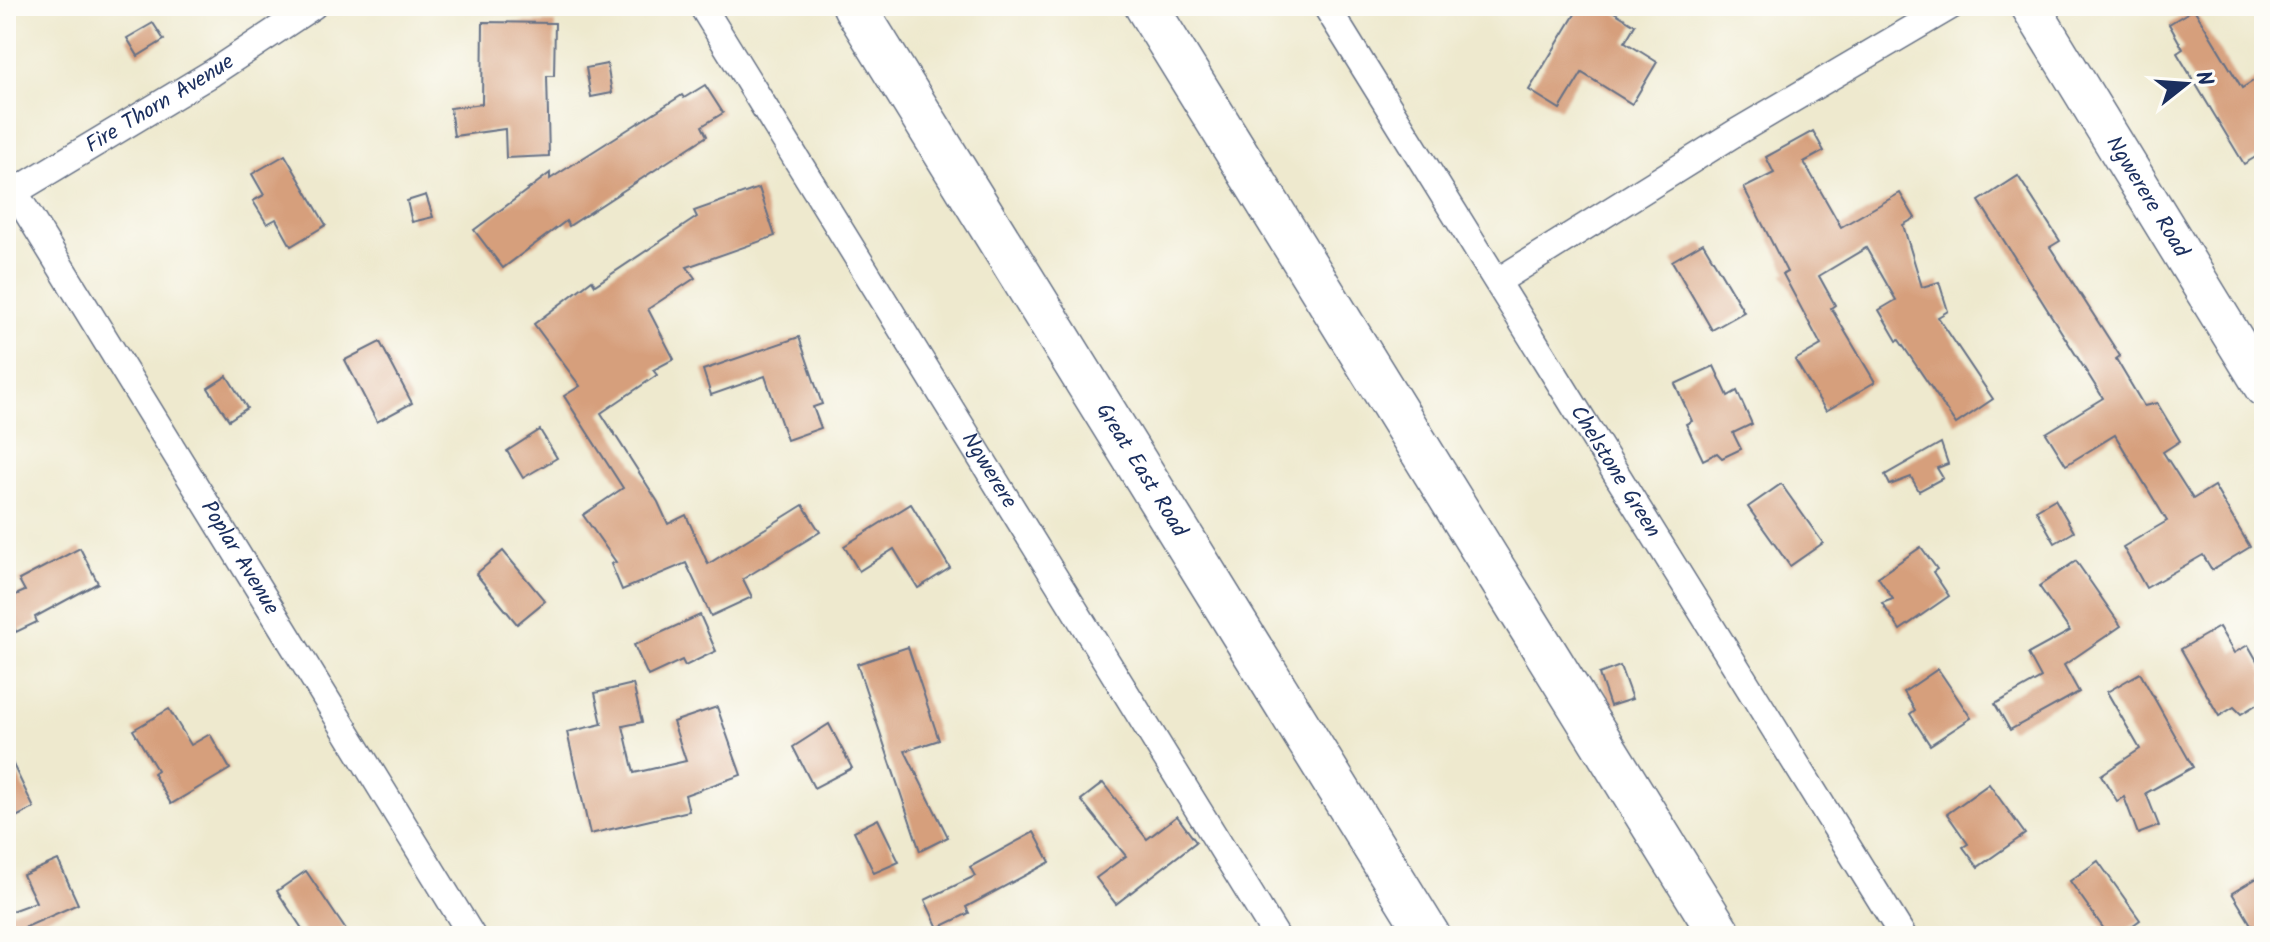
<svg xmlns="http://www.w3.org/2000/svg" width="2270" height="942" viewBox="0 0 2270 942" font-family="Kalam,sans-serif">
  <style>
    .building { fill: #d69f7b }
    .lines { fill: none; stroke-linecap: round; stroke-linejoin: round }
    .street-casing { stroke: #657085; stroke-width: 29 }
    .secondary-casing { stroke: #657085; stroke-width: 41 }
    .primary-casing { stroke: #657085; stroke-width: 45 }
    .street { stroke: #fff; stroke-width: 26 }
    .secondary { stroke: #fff; stroke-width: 38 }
    .primary { stroke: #fff; stroke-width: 42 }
    .labels { text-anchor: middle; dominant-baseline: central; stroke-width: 6; stroke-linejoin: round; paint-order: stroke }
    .street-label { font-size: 22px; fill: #1b2f5e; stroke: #fdfcf7 }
  </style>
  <rect width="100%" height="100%" fill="#fdfcf7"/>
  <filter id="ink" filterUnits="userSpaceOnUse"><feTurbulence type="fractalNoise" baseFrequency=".0125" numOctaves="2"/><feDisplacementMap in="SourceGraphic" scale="16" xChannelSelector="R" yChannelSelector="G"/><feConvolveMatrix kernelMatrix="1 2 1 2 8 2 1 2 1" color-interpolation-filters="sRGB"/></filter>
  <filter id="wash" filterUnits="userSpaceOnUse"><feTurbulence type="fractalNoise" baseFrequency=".006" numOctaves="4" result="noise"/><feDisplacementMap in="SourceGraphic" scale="32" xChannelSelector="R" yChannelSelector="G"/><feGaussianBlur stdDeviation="1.8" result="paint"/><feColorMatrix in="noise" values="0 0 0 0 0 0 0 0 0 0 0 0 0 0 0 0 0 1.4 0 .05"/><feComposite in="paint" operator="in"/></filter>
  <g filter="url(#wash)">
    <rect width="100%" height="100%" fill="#eee9ce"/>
    <g id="blocks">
      <!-- building -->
      <g class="building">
        <polygon points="1580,6 1604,6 1635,25 1625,42 1657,62 1632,104 1582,73 1560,109 1529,90"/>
        <polygon points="2194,9 2242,88 2264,74 2264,152 2244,164 2177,53 2183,49 2169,24"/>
        <polygon points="483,22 555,23 554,76 547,76 549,156 506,158 505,129 454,136 450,108 482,104"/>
        <polygon points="153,23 164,40 138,56 127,38"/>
        <polygon points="607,64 612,93 591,97 586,68"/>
        <polygon points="705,85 723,113 702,126 707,136 569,226 566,221 503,268 474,230 550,173 550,179 682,95 684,98"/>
        <polygon points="1813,131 1824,151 1804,162 1841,227 1900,193 1915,218 1903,225 1922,287 1939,282 1948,311 1938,317 1993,399 1956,424 1899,340 1897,341 1879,310 1896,300 1866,248 1819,276 1835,305 1831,308 1875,382 1826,411 1795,360 1821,345 1783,274 1787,272 1744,188 1774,173 1766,157"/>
        <polygon points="285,155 326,225 291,246 276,219 267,224 253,201 264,195 252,174"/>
        <polygon points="2018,176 2060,241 2050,247 2120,356 2116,359 2144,406 2157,403 2180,441 2163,452 2193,499 2214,486 2250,547 2212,570 2203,555 2146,588 2123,547 2167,521 2115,435 2066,465 2046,433 2103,398 1979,201"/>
        <polygon points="759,188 775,236 687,267 695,278 648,309 674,359 653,370 657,375 601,413 658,502 668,524 686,515 708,564 803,505 820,532 743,579 752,597 711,616 686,563 622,590 611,564 616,562 583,515 623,488 564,396 580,386 534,324 592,280 595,285 697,217 694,211"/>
        <polygon points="426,195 433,217 412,222 407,201"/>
        <polygon points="1703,243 1744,312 1712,330 1672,261"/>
        <polygon points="799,337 822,404 813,407 821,428 787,440 765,376 711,395 703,370"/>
        <polygon points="380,342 412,403 377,422 345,360"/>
        <polygon points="1714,366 1728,396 1737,391 1752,424 1733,433 1741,449 1722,458 1717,453 1703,460 1686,424 1692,421 1675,384"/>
        <polygon points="227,376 247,408 229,420 208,388"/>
        <polygon points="540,430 557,458 523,478 507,451"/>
        <polygon points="1941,443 1948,464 1937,468 1943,478 1919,491 1911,477 1890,485 1885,475"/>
        <polygon points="1781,484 1823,543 1790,566 1748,507"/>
        <polygon points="2055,499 2074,532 2055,543 2036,510"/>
        <polygon points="911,504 950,568 918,588 894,549 859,571 844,546"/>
        <polygon points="1921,547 1937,569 1933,572 1949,596 1900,630 1882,603 1893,599 1878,577"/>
        <polygon points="80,548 98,583 35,617 37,622 16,632 6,611 6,599 25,591 19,580"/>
        <polygon points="503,551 545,601 517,624 476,574"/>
        <polygon points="2076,561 2121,626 2064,665 2079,692 2010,730 1995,704 2041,678 2028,654 2070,631 2039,586"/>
        <polygon points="700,615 716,651 685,666 682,660 648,676 634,645"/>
        <polygon points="2219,627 2234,653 2248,645 2264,673 2264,700 2241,714 2234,707 2219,716 2181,649"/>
        <polygon points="908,647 939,740 905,751 948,837 920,851 857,664"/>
        <polygon points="1620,666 1632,699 1610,706 1599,674"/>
        <polygon points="1938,669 1971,718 1930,745 1910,714 1915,710 1904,692"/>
        <polygon points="2140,673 2193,767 2146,793 2159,826 2138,834 2124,797 2117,801 2101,775 2140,749 2107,692"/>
        <polygon points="633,684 642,722 623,726 634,773 686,761 673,722 717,707 741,775 685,795 689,811 590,834 567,732 602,724 595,693"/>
        <polygon points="169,709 191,745 210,734 230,769 171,804 153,773 157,770 133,730"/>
        <polygon points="829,724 852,768 814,788 793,747"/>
        <polygon points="6,750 34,808 6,822"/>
        <polygon points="1103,783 1147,839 1177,816 1196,842 1116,904 1096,878 1126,856 1081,800"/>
        <polygon points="1989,784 2025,834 1978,867 1963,847 1968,844 1947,814"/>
        <polygon points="878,819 899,862 874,873 854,831"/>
        <polygon points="1034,832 1050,862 966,907 969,913 938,928 925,900 975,876 970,867"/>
        <polygon points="58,860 78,904 6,936 6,913 36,902 23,875"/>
        <polygon points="2098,861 2140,920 2118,936 2109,936 2070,881"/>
        <polygon points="306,871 350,936 307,936 277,891"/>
        <polygon points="2264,874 2264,936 2258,936 2232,893"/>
      </g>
    </g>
  </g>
  <g filter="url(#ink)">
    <use href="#blocks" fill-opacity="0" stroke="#657085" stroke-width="2"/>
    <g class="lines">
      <!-- street casing -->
      <g class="street-casing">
        <g id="street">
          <path id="s1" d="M702,6L1276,936"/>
          <path id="s2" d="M1326,6L1903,936"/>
          <path id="s3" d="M6,178L472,936"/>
          <path id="s4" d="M6,197L212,73L313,6"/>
          <polyline points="1498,281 1735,133 1951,6"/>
        </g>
      </g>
      <!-- secondary casing -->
      <g class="secondary-casing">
        <g id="secondary">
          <path id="s5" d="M2030,6L2264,388"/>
        </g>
      </g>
      <!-- primary casing -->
      <g class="primary-casing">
        <g id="primary">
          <path id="s6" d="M854,6L1429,936"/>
          <polyline points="1146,6 1721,936"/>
        </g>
      </g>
      <!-- street -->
      <use href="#street" class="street"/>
      <!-- secondary -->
      <use href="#secondary" class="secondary"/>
      <!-- primary -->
      <use href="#primary" class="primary"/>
    </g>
  </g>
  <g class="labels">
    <!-- street labels -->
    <g class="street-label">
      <text stroke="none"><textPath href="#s4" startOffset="180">Fire Thorn Avenue</textPath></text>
      <text stroke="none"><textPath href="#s5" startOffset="224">Ngwerere Road</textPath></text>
      <text stroke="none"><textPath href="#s2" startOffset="548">Chelstone Green</textPath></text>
      <text stroke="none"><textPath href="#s1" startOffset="546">Ngwerere</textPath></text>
      <text stroke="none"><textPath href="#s6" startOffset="546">Great East Road</textPath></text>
      <text stroke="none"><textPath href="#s3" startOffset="446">Poplar Avenue</textPath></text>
    </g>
  </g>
  <!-- margin -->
  <rect width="2270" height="942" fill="none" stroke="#fdfcf7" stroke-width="32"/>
  <!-- north arrow -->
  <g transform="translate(2186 84) rotate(73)" stroke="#fdfcf7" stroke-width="6" paint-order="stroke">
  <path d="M0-6L14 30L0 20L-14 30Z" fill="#1b2f5e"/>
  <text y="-12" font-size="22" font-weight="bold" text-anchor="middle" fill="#1b2f5e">N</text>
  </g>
</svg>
